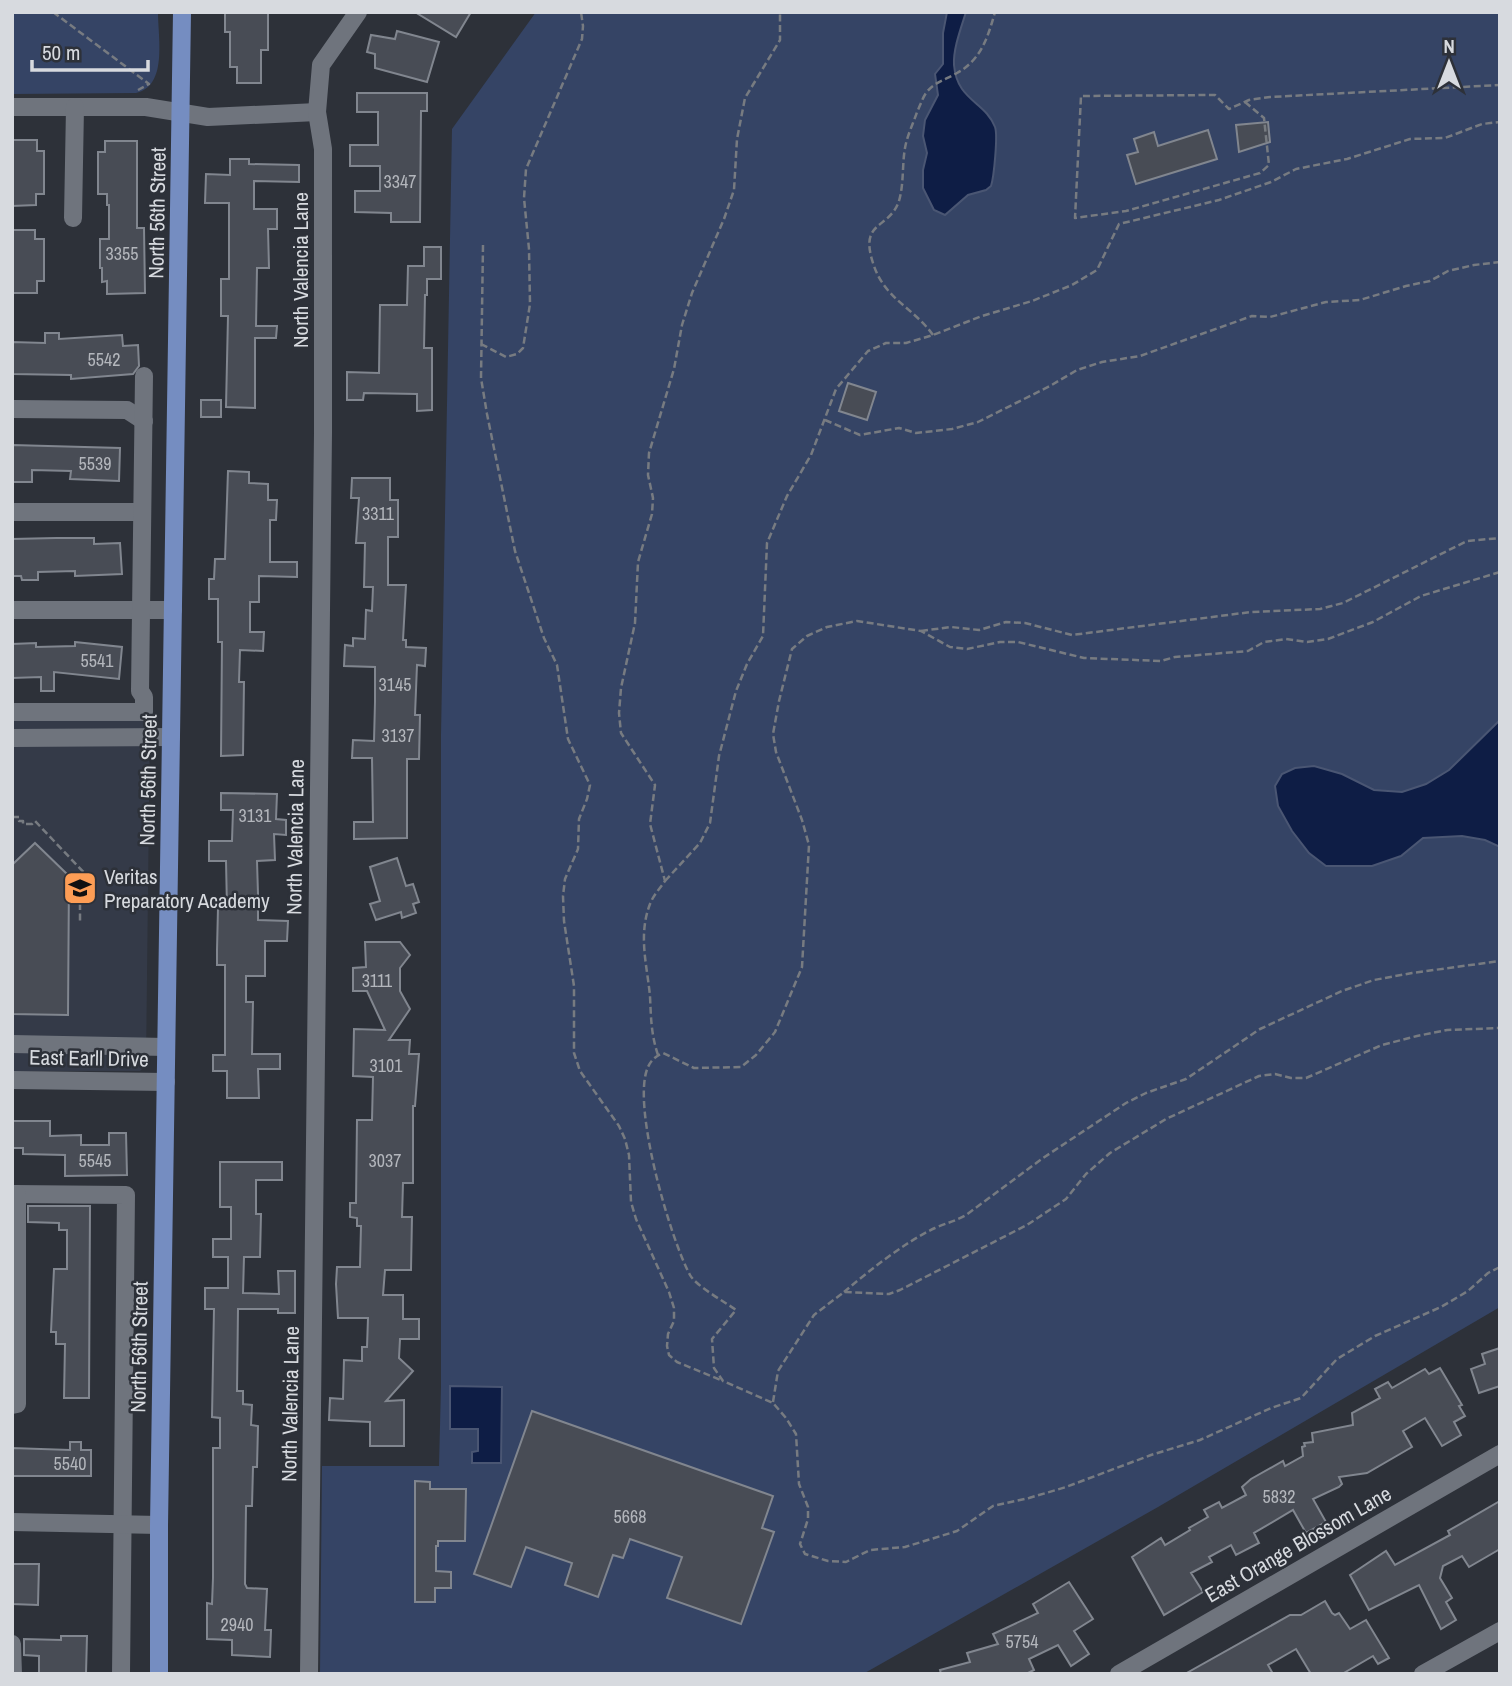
<svg xmlns="http://www.w3.org/2000/svg" width="1512" height="1686" viewBox="0 0 1512 1686" font-family="'Archivo Narrow',sans-serif">
  <style>
    .built { fill: #343a48 }
    .green { fill: #354465 }
    .water { fill: #0e1d45; stroke: #4a5673; stroke-width: 2 }
    .building { fill: #484c55; stroke: #81868f; stroke-width: 2 }
    .lines { fill: none; stroke-linecap: round; stroke-linejoin: round }
    .path { stroke: #777b81; stroke-width: 2.5; stroke-dasharray: 7 3.5; stroke-linecap: butt }
    .minor { stroke: #6f747d; stroke-width: 18 }
    .major { stroke: #758dc1; stroke-width: 18 }
    .labels { text-anchor: middle; dominant-baseline: central; stroke-width: 5; stroke-linejoin: round; paint-order: stroke }
    .number-label { font-size: 18px; fill: #b3b6bc }
    .street-label { font-size: 21px; fill: #d7dadf; stroke: #2d3139 }
    .poi-label { font-size: 21px; fill: #d7dadf; stroke: #2d3139; text-anchor: start }
  </style>
  <rect width="100%" height="100%" fill="#2d3139"/>
  <!-- built -->
  <polygon class="built" points="150,719 146,1065 140,1071 12,1071 12,720"/>
  <!-- green -->
  <g class="green">
    <path d="M12,12H158C158,38 168,86 136,93L12,94Z"/>
    <polygon points="536,12 1500,12 1500,1307 1158,1507 863,1674 320,1674 322,1466 439,1466 441,1386 441,735 452,129"/>
  </g>
  <!-- water -->
  <g class="water">
    <path d="M947,12H966C961,28 953,49 954,65C957,101 985,101 995,127C998,135 994,177 991,186L986,190L968,195L945,215L934,210L923,188V170L927,153L923,136L925,120L938,95L935,74L943,64V33Z"/>
    <polygon points="1500,720 1500,847 1485,840 1462,836 1423,838 1401,856 1372,866 1326,866 1309,853 1292,831 1278,806 1275,786 1282,774 1295,768 1314,766 1342,774 1374,790 1402,792 1426,784 1449,770"/>
    <polygon points="450,1386 502,1387 501,1463 472,1463 472,1452 478,1451 478,1429 450,1429"/>
  </g>
  <!-- building -->
  <g class="building">
    <polygon points="225,12 268,12 268,50 261,50 261,83 237,83 237,67 230,67 230,32 225,32"/>
    <polygon points="415,12 471,12 456,37"/>
    <polygon points="397,31 439,42 427,82 375,68 375,54 367,52 371,35 395,39"/>
    <polygon points="357,93 427,93 427,111 421,111 420,222 391,222 391,213 355,212 355,191 380,191 380,166 350,166 350,145 378,145 378,112 357,112"/>
    <polygon points="1268,122 1270,142 1239,152 1236,125"/>
    <polygon points="1208,130 1217,159 1136,184 1127,155 1138,152 1134,139 1154,132 1158,146"/>
    <polygon points="12,140 37,140 37,151 44,151 44,194 36,194 36,205 12,206"/>
    <polygon points="105,141 137,141 137,228 144,228 145,293 107,294 107,281 102,282 102,268 100,268 100,239 109,239 109,205 107,205 107,194 98,194 98,152 105,152"/>
    <polygon points="230,159 249,159 249,164 299,165 299,182 254,181 254,209 277,209 277,229 268,229 269,268 257,268 256,326 277,326 276,338 255,338 255,408 226,407 228,316 221,316 221,279 229,279 229,203 205,203 206,174 230,175"/>
    <polygon points="12,230 35,230 35,239 44,239 44,281 37,281 37,293 12,293"/>
    <polygon points="424,247 441,247 441,279 427,279 427,295 425,295 424,348 432,348 432,410 417,411 417,394 364,393 363,400 347,400 347,372 379,373 380,305 407,305 408,266 424,266"/>
    <polygon points="45,333 59,333 59,339 122,335 123,346 138,345 139,366 133,374 71,379 71,375 13,374 12,342 45,343"/>
    <polygon points="848,383 876,392 867,420 839,411"/>
    <rect x="201" y="400" width="20" height="17"/>
    <polygon points="12,445 120,448 119,481 70,479 71,471 32,470 32,482 12,482"/>
    <polygon points="228,471 249,472 249,483 268,484 268,500 277,500 276,520 270,520 270,562 297,562 297,577 259,576 259,602 250,602 250,632 264,632 263,651 240,650 239,682 244,682 243,755 221,756 222,642 218,642 218,599 209,599 209,579 214,579 215,559 225,559"/>
    <polygon points="352,478 390,478 390,500 398,500 398,537 388,537 388,585 406,585 403,640 406,640 406,647 426,648 425,666 417,665 415,715 420,715 419,759 407,759 407,838 354,839 354,822 373,822 372,758 352,758 353,740 374,741 375,702 375,667 344,666 345,645 353,646 353,638 365,639 366,610 372,611 373,587 364,587 365,543 356,543 359,498 351,498"/>
    <polygon points="56,538 94,538 94,544 120,543 122,574 75,576 75,571 38,572 38,580 22,580 21,576 12,576 12,539"/>
    <polygon points="75,642 122,647 119,679 54,672 54,691 41,691 41,677 12,678 12,644 36,643 36,647 75,646"/>
    <polygon points="221,793 277,794 276,819 286,820 286,835 274,834 275,860 257,861 258,894 258,920 288,921 287,941 265,941 265,976 246,976 246,1002 253,1002 252,1054 280,1054 280,1069 258,1069 259,1098 227,1098 227,1071 213,1071 213,1055 225,1055 225,965 217,965 217,950 218,908 227,908 226,861 209,861 209,841 232,841 233,810 221,810"/>
    <polygon points="35,843 69,876 68,1015 12,1014 13,864"/>
    <polygon points="397,858 406,886 413,884 419,902 413,904 416,913 402,918 401,912 376,920 370,904 380,901 370,867"/>
    <polygon points="365,942 400,942 410,955 400,968 400,991 410,1009 389,1040 410,1040 409,1054 419,1054 415,1106 413,1106 413,1183 403,1183 402,1217 412,1217 411,1270 385,1270 383,1295 403,1295 403,1319 419,1319 419,1339 400,1339 399,1358 413,1371 386,1401 404,1400 404,1446 370,1446 370,1422 329,1420 330,1398 343,1399 344,1360 362,1361 362,1347 367,1347 368,1318 338,1318 336,1284 337,1267 360,1267 361,1226 357,1226 357,1218 350,1217 350,1203 356,1203 357,1120 372,1120 373,1077 353,1076 354,1029 385,1030 367,991 353,991 353,968 366,967"/>
    <polygon points="12,1121 50,1121 50,1136 81,1135 81,1145 109,1145 109,1133 126,1133 127,1175 65,1176 65,1155 23,1154 23,1148 12,1148"/>
    <polygon points="220,1162 282,1162 282,1180 256,1180 256,1214 261,1214 260,1257 244,1257 243,1293 279,1294 278,1271 295,1271 295,1313 278,1313 278,1309 238,1309 237,1391 243,1391 243,1404 252,1405 251,1425 258,1426 257,1467 253,1467 252,1506 246,1506 245,1584 247,1588 267,1589 265,1630 271,1630 270,1657 232,1655 232,1640 207,1639 207,1603 212,1604 213,1578 213,1448 220,1448 220,1418 212,1417 214,1309 205,1309 205,1288 228,1288 228,1257 213,1257 213,1239 231,1239 231,1207 220,1207"/>
    <polygon points="28,1206 90,1206 89,1398 64,1398 65,1344 56,1344 56,1332 51,1332 54,1269 67,1269 67,1230 59,1230 59,1223 28,1222"/>
    <polygon points="1500,1348 1500,1386 1479,1393 1471,1369 1485,1364 1482,1354"/>
    <polygon points="1440,1368 1462,1405 1459,1406 1465,1416 1454,1422 1461,1435 1442,1446 1425,1418 1403,1431 1412,1447 1367,1473 1339,1477 1342,1484 1339,1487 1313,1499 1326,1522 1306,1533 1293,1510 1254,1533 1259,1543 1236,1555 1231,1545 1209,1557 1212,1562 1191,1573 1203,1592 1164,1615 1132,1557 1161,1538 1165,1545 1190,1530 1189,1528 1208,1517 1204,1510 1219,1502 1222,1508 1246,1495 1242,1487 1251,1479 1283,1461 1285,1466 1303,1456 1302,1447 1305,1446 1304,1443 1313,1442 1312,1433 1353,1425 1352,1413 1380,1398 1375,1389 1388,1382 1392,1388 1425,1369 1429,1374"/>
    <polygon points="532,1411 773,1496 762,1528 774,1532 741,1624 667,1598 682,1557 630,1539 623,1558 613,1555 598,1597 565,1585 572,1563 526,1547 511,1587 474,1574"/>
    <polygon points="70,1442 81,1442 81,1450 91,1450 91,1476 12,1476 12,1448 70,1450"/>
    <polygon points="415,1481 430,1482 430,1489 466,1489 465,1541 438,1541 438,1546 436,1546 436,1571 451,1572 451,1588 435,1588 435,1602 415,1602"/>
    <polygon points="1500,1501 1500,1549 1469,1567 1462,1556 1443,1566 1440,1578 1452,1598 1446,1602 1456,1620 1441,1629 1419,1585 1369,1610 1350,1575 1386,1551 1395,1565 1450,1535 1448,1531"/>
    <polygon points="12,1564 39,1564 38,1605 12,1604"/>
    <polygon points="1069,1582 1093,1619 1074,1631 1089,1654 1071,1666 1058,1645 1029,1659 1034,1670 1026,1674 941,1674 940,1670 970,1662 967,1653 998,1644 993,1634 1038,1613 1033,1604"/>
    <polygon points="1325,1601 1332,1613 1335,1615 1339,1613 1350,1629 1366,1620 1389,1658 1378,1664 1373,1656 1342,1674 1311,1674 1296,1649 1268,1665 1273,1674 1185,1674 1290,1615 1301,1615"/>
    <polygon points="61,1636 87,1636 86,1674 39,1674 39,1656 24,1655 24,1639 61,1640"/>
  </g>
  <g class="lines">
    <!-- path -->
    <g class="path">
      <polyline points="53,12 149,84 138,90"/>
      <polyline points="1245,102 1264,118 1269,165 1260,173 1126,211 1075,218 1081,96 1215,95 1229,109 1249,100 1270,97 1500,85"/>
      <polyline points="483,245 481,378 487,414 515,551 544,638 557,665 568,739 590,785 587,799 579,819 578,849 565,879 563,896 564,921 574,986 574,1053 580,1071 619,1126 625,1139 629,1155 631,1202 636,1219 669,1292 674,1308 674,1321 668,1334 667,1346 669,1355 677,1362 723,1381"/>
      <path d="M933,335C913,307 884,299 873,263C859,220 889,230 899,201C904,184 902,165 905,148C907,136 913,124 917,112C920,106 922,99 926,93C934,82 945,80 957,73C981,60 988,37 995,12"/>
      <polyline points="481,344 506,357 517,354 523,348 530,304 529,249 524,198 526,169 582,39 583,26 581,12"/>
      <polyline points="825,420 860,435 899,428 916,433 952,429 978,422 1050,386 1077,370 1102,362 1140,356 1252,316 1270,317 1326,302 1360,300 1406,286 1430,281 1448,271 1474,265 1500,262"/>
      <path d="M1500,572L1421,596L1373,622L1328,639L1307,642L1286,639L1264,642L1248,651L1175,657L1161,661L1084,658L1018,642H1000L967,649L950,647L921,631L857,621L827,627L807,636L792,649L779,701L773,734L776,752L802,820L809,845L802,967L775,1032L756,1055L741,1067L694,1068L663,1053C656,1056 651,1060 648,1067C631,1104 670,1238 690,1275C696,1286 725,1302 736,1310L712,1339L714,1368L723,1381L773,1403L786,1418L796,1434L799,1484L808,1507V1519L800,1544L805,1554L828,1561L846,1562L870,1550L905,1547L957,1531L993,1506L1029,1498L1066,1487L1151,1455L1200,1440L1271,1408L1301,1398L1337,1359L1375,1336L1441,1307L1468,1291L1488,1273L1500,1267"/>
      <polyline points="921,631 951,627 979,630 1006,622 1025,623 1072,635 1251,612 1320,609 1343,603 1467,541 1500,538"/>
      <polyline points="12,817 19,817 19,821 23,821 23,824 32,824 35,821 91,880 93,887 92,891 80,892 80,922"/>
      <polyline points="665,881 700,843 710,823 719,756 736,691 747,664 763,636 767,543 787,496 811,455 836,389 868,351 886,343 906,343 933,335 982,316 1032,301 1072,285 1097,270 1119,224 1219,200 1271,182 1296,169 1347,159 1410,139 1445,138 1482,124 1500,122"/>
      <path d="M658,1055C651,1034 651,1018 650,996C647,965 638,935 650,904C653,896 660,888 665,881L650,824L655,785L621,733L619,713L621,688L635,623L638,562L652,514L653,498L648,475L649,453L674,369L682,325L692,293L724,219L734,190L737,139L745,98L780,40V12"/>
      <path d="M844,1292C870,1270 905,1242 935,1228C946,1223 956,1221 966,1215L1043,1158L1126,1103L1146,1093L1186,1079L1260,1029L1342,991L1374,980L1412,973L1500,961"/>
      <polyline points="773,1402 778,1371 814,1315 844,1292 889,1294 900,1290 1027,1225 1066,1199 1086,1174 1110,1153 1166,1119 1259,1076 1275,1074 1291,1078 1306,1078 1382,1045 1417,1036 1447,1030 1500,1028"/>
    </g>
    <!-- minor -->
    <g class="minor">
      <polyline points="12,107 146,107 208,117 317,112"/>
      <polyline points="73,218 75,107"/>
      <polyline points="12,409 127,410 144,421"/>
      <polyline points="12,512 142,512"/>
      <polyline points="12,610 173,610"/>
      <polyline points="12,712 144,712 144,697 140,691 144,376"/>
      <polyline points="12,738 171,737"/>
      <polyline points="12,1044 166,1047"/>
      <polyline points="12,1080 166,1082"/>
      <polyline points="12,1194 126,1195 121,1674"/>
      <polyline points="12,1405 17,1404 17,1194"/>
      <polyline points="12,1522 159,1525"/>
      <polyline points="12,1644 13,1674"/>
      <polyline points="309,1674 323,433 323,149 317,112 321,65 358,12"/>
      <polyline points="1119,1674 1500,1454"/>
      <polyline points="1423,1674 1500,1631"/>
    </g>
    <!-- major -->
    <polyline class="major" points="159,1674 159,1525 182,12"/>
  </g>
  <!-- icons -->
  <defs>
    <g id="school-square" transform="scale(1.75)"><rect x="-9" y="-9" width="18" height="18" rx="4" fill="#fd9d55" stroke="#2d3139"/><path d="M0-5L7-2L0 1L-7-2ZM-4 1L0 2.5L4 1V4Q0 6-4 4Z" fill="#111"/></g>
  </defs>
  <g fill-rule="evenodd">
    <use href="#school-square" x="80" y="888"/>
  </g>
  <g class="labels">
    <!-- number labels -->
    <g class="number-label">
      <text x="400" y="181">3347</text>
      <text x="122" y="253">3355</text>
      <text x="104" y="359">5542</text>
      <text x="95" y="463">5539</text>
      <text x="378" y="513">3311</text>
      <text x="97" y="660">5541</text>
      <text x="395" y="684">3145</text>
      <text x="398" y="735">3137</text>
      <text x="255" y="815">3131</text>
      <text x="377" y="980">3111</text>
      <text x="386" y="1065">3101</text>
      <text x="95" y="1160">5545</text>
      <text x="385" y="1160">3037</text>
      <text x="70" y="1463">5540</text>
      <text x="1279" y="1496">5832</text>
      <text x="630" y="1516">5668</text>
      <text x="237" y="1624">2940</text>
      <text x="1022" y="1641">5754</text>
    </g>
    <!-- street labels -->
    <g class="street-label">
      <text transform="translate(157 213) rotate(-89)">North 56th Street</text>
      <text transform="translate(300 270) rotate(-90)">North Valencia Lane</text>
      <text transform="translate(148 780) rotate(-89)">North 56th Street</text>
      <text transform="translate(295 837) rotate(-89)">North Valencia Lane</text>
      <text transform="translate(89 1058) rotate(1)">East Earll Drive</text>
      <text transform="translate(139 1347) rotate(-89)">North 56th Street</text>
      <text transform="translate(290 1404) rotate(-89)">North Valencia Lane</text>
      <text transform="translate(1298 1544) rotate(-30)">East Orange Blossom Lane</text>
    </g>
    <!-- poi labels -->
    <g class="poi-label">
      <text x="104" y="876">Veritas<tspan x="104" dy="24">Preparatory Academy</tspan></text>
    </g>
  </g>
  <!-- border -->
  <rect width="1512" height="1686" fill="none" stroke="#d7dadf" stroke-width="28"/>
  <!-- north arrow -->
  <g transform="translate(1449 63)" stroke="#2d3139" stroke-width="5" paint-order="stroke">
  <path d="M0-5L12 26L0 18L-12 26Z" fill="#d7dadf"/>
  <text y="-10" font-size="19" font-weight="bold" text-anchor="middle" fill="#d7dadf">N</text>
  </g>
  <!-- scale -->
  <path d="M32 60v10h116v-10" fill="none" stroke="#d7dadf" stroke-width="3.5"/>
  <text x="42" y="60" font-size="21" fill="#d7dadf" stroke="#2d3139" stroke-width="5" paint-order="stroke">50 m</text>
</svg>
